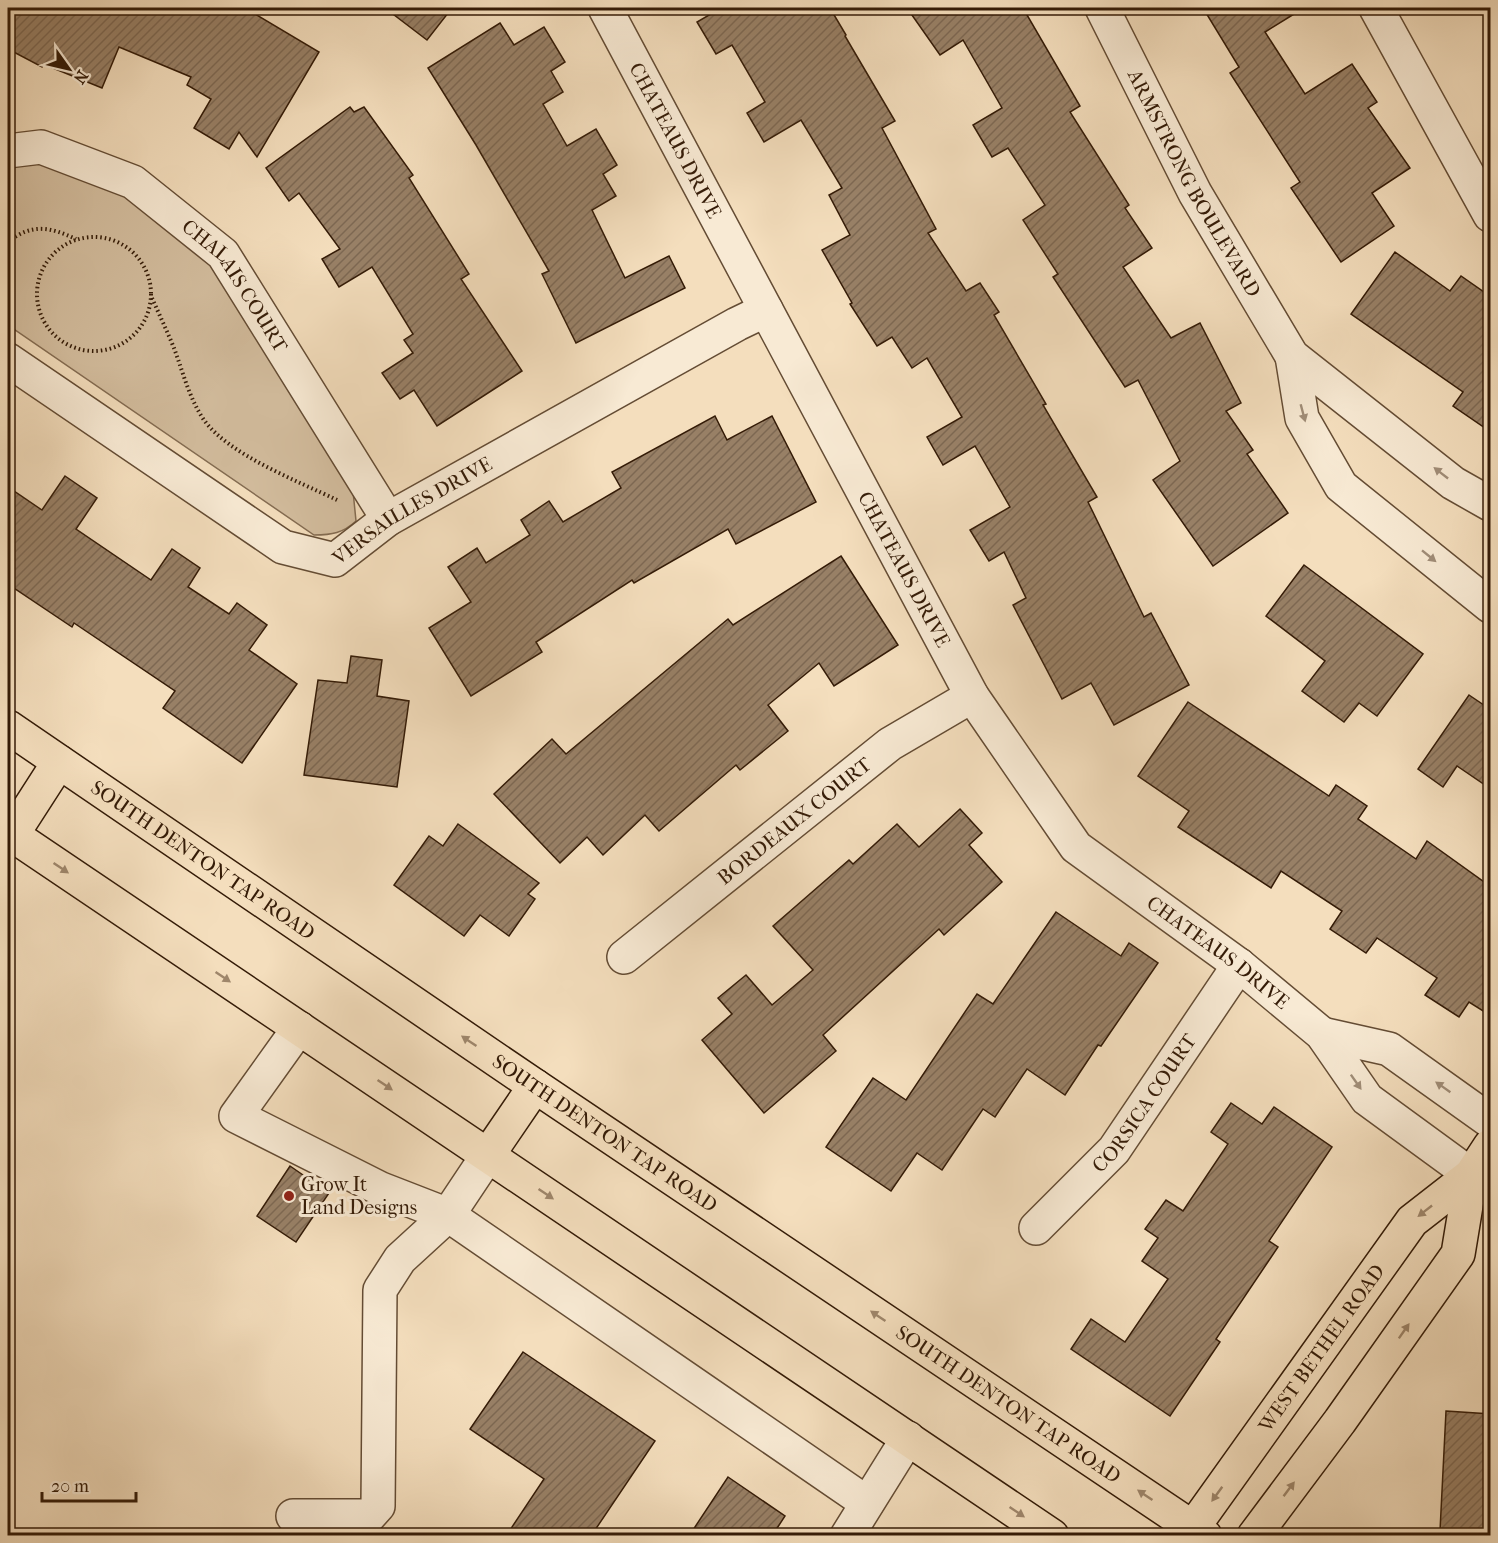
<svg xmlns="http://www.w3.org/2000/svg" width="1498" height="1543" viewBox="0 0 1498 1543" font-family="'IM FELL French Canon',serif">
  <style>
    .park { fill: #d3bd9e; stroke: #846c52; stroke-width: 1.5 }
    .building { fill: url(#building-hatch); stroke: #341b07; stroke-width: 1.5 }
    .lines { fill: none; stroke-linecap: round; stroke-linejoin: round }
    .minor-casing { stroke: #644c34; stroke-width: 36 }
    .major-casing { stroke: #341b07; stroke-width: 36 }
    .path { stroke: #341b07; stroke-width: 4; stroke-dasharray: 1.5 3; stroke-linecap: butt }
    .minor { stroke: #f8ead4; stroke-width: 33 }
    .major { stroke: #f4debd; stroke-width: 33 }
    .oneway { fill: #a08d78 }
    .oneway2 { fill: #9e866b }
    .poi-dot { fill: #8f2418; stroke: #f8ead4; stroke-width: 2 }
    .labels { text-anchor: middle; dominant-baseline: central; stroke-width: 6; stroke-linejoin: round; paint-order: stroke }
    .street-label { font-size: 20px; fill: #341b07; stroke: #f8ead4 }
    .poi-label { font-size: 20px; fill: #341b07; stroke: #f8ead4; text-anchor: start }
  </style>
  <defs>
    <pattern id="building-hatch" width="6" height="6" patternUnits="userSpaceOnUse" patternTransform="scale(1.5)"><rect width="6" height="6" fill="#988066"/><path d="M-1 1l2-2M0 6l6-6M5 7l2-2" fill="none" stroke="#7d6852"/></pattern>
  </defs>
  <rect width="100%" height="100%" fill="#f4debd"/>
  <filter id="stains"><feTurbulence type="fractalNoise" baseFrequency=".00333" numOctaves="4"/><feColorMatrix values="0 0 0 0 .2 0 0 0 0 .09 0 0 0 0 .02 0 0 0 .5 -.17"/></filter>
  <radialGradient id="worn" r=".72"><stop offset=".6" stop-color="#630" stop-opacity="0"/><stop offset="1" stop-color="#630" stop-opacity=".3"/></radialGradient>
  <!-- park -->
  <path class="park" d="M27,157L127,195L223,274L353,491L356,521C343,533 332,535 314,535L8,325V164Z"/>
  <!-- building -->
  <g class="building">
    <polygon points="8,8 245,8 319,52 257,157 239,132 229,149 194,128 211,99 187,85 191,77 119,47 102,88 43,64 42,67 8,49"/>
    <polygon points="385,8 452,8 427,40"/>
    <polygon points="721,8 830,8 846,35 845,36 895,121 882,128 936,229 928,233 966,291 980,283 999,312 994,315 1046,404 1043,405 1097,497 1088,502 1144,617 1151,613 1189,685 1114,725 1091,683 1062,699 1013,605 1026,598 1004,552 989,561 970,530 1010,507 975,446 943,465 927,437 962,417 927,358 912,368 892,337 877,346 850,304 852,303 822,250 850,235 829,195 842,188 801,120 764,142 747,113 765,102 732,45 716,54 697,22"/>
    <polygon points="907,8 1023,8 1080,106 1070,112 1129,205 1125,208 1152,248 1123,267 1171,338 1200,323 1241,403 1226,411 1253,450 1247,454 1288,513 1213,566 1153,480 1180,461 1138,380 1125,387 1053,277 1058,274 1023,220 1045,205 1008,148 992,157 973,125 1002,108 963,40 940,55"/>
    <polygon points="1203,8 1304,8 1265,32 1305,94 1352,64 1377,102 1368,108 1410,168 1372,193 1394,226 1341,262 1291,188 1300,182 1230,73 1239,67"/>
    <polygon points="500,23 514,45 544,27 565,62 551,71 563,92 543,104 567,146 596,129 617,165 603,174 616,196 592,210 625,278 669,256 685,288 576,343 542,274 549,271 476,145 428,68"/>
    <polygon points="350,107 354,112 364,107 413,175 409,178 469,274 461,279 522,371 437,426 414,390 400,399 382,373 413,353 404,340 413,334 372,267 339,287 322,259 340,249 299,193 289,201 266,168"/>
    <polygon points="1395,252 1450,291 1461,276 1491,297 1491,432 1453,406 1463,392 1351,314"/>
    <polygon points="715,416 727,440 772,416 816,502 736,544 728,529 634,583 632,580 536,642 542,652 471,696 429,628 471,602 448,567 477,548 486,563 530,535 521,520 549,501 563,522 621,488 612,472"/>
    <polygon points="65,476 97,498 76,529 151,580 172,549 200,568 188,587 229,614 237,603 267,625 249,650 297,684 242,763 163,708 175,691 74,623 72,627 8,584 8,487 42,510"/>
    <polygon points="841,556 898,645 834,686 819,663 768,705 788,731 740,770 736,765 659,831 645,815 603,855 587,837 560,863 494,794 552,739 566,754 728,619 733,625"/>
    <polygon points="1304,565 1423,654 1377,716 1359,703 1344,722 1302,691 1325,661 1266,616"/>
    <polygon points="351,656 382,660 377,696 409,701 397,787 304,775 318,680 347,683"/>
    <polygon points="1469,695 1491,710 1491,789 1457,766 1443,787 1418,769"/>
    <polygon points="1188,702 1329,796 1336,785 1367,806 1358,819 1416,859 1427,841 1491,887 1491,1016 1469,1002 1459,1017 1425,995 1437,978 1377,938 1366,953 1330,929 1342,911 1281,871 1271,888 1178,827 1189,811 1138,776"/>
    <polygon points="960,809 982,833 969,845 1002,882 944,935 939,929 823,1035 836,1051 764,1113 702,1040 732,1014 718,998 746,975 772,1005 813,970 773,926 849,860 853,864 897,824 919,847"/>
    <polygon points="458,824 539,883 528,894 535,899 509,936 480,915 464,936 394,885 429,836 443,846"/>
    <polygon points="1056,912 1121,956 1129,943 1158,963 1101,1046 1098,1045 1065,1095 1027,1069 995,1117 983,1109 942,1170 917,1153 891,1191 826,1147 873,1078 906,1100 977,994 993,1004"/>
    <polygon points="1231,1103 1262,1124 1274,1107 1332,1147 1269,1241 1278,1247 1216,1339 1220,1342 1170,1416 1071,1349 1091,1319 1125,1342 1168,1279 1142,1261 1158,1238 1145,1229 1166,1200 1183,1211 1228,1144 1211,1132"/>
    <polygon points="290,1166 329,1193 296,1242 257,1216"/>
    <polygon points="523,1352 655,1441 591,1536 506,1536 544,1479 470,1429"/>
    <polygon points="1446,1411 1491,1414 1491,1533 1440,1531"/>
    <polygon points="728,1477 785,1516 772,1536 689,1536"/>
  </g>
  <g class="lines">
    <!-- minor casing -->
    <g class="minor-casing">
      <g id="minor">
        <path id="s1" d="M605,8L972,696L1076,847L1239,965L1322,1034L1367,1099L1471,1175"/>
        <path id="s2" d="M1102,8L1195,193L1292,356L1453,483L1490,504"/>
        <polyline points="1376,8 1490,215"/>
        <path id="s3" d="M8,151L41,147L133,182L223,254L388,519"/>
        <polyline points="1292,356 1302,418 1341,486 1490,606"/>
        <path id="s4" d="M8,360L283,547L335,560L388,519L737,324L766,310"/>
        <path id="s5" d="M624,957L890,744L972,696"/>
        <polyline points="1322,1034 1389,1049 1490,1121"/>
        <polyline points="488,1155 448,1215 867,1503"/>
        <path id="s6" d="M1036,1228L1114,1150L1239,965"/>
        <polyline points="293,1516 369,1516 378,1506 380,1290 400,1259 448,1215 381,1189 236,1116 299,1028"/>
        <polyline points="847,1536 908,1438"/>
      </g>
    </g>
    <!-- major casing -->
    <g class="major-casing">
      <g id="major">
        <path id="s7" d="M8,727L535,1086L1205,1536"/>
        <polyline points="8,832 1052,1536"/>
        <polyline points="12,835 59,762"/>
        <polyline points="488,1155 535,1086"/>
        <path id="s8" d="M1187,1536L1412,1221L1471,1175L1490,1146"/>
        <polyline points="1254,1536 1340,1421 1458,1254 1471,1175"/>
      </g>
    </g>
    <!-- path -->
    <g class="path">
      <circle cx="94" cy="294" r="57"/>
      <path d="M8,242C32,223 50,227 76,239"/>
      <path d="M152,298C159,314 167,331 174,348C183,372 189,398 204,420C229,455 298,481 337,500"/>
    </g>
    <!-- minor -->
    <use href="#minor" class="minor"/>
    <!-- major -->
    <use href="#major" class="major"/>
  </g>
  <!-- one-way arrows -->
  <defs><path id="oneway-solid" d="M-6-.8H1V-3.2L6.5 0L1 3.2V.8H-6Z" transform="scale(1.5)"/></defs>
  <g class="oneway">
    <use href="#oneway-solid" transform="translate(1303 413) rotate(75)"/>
    <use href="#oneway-solid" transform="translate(1441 473) rotate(-142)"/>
    <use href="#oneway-solid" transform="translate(1429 556) rotate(39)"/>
    <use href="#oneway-solid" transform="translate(1356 1082) rotate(55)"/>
    <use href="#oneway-solid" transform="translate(1443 1087) rotate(-145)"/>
  </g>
  <g class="oneway2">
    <use href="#oneway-solid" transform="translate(61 868) rotate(34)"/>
    <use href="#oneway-solid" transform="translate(223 977) rotate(34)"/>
    <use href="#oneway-solid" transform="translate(469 1041) rotate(-146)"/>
    <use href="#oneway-solid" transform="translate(385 1085) rotate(34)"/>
    <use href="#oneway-solid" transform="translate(546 1194) rotate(34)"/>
    <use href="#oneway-solid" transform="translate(1425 1211) rotate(142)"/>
    <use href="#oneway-solid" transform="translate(878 1316) rotate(-146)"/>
    <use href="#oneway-solid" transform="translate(1404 1331) rotate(-55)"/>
    <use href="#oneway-solid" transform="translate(1289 1489) rotate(-53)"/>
    <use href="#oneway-solid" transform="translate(1217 1494) rotate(126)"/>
    <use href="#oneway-solid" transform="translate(1145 1495) rotate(-146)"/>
    <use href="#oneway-solid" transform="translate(1017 1512) rotate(34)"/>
  </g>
  <!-- markers -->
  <circle class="poi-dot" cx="289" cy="1196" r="6"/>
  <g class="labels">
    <!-- street labels -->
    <g class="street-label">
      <text stroke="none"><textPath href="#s1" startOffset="150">CHATEAUS DRIVE</textPath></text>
      <text stroke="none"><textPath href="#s2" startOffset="198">ARMSTRONG BOULEVARD</textPath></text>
      <text stroke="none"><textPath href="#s3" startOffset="279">CHALAIS COURT</textPath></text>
      <text stroke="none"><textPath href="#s4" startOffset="478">VERSAILLES DRIVE</textPath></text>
      <text stroke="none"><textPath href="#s1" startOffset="636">CHATEAUS DRIVE</textPath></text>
      <text stroke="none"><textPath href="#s5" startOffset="218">BORDEAUX COURT</textPath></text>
      <text stroke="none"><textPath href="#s7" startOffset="236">SOUTH DENTON TAP ROAD</textPath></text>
      <text stroke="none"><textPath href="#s1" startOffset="1140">CHATEAUS DRIVE</textPath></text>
      <text stroke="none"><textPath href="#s6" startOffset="166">CORSICA COURT</textPath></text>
      <text stroke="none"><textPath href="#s7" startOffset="722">SOUTH DENTON TAP ROAD</textPath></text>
      <text stroke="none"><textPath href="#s8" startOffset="231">WEST BETHEL ROAD</textPath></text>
      <text stroke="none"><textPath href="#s7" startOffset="1208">SOUTH DENTON TAP ROAD</textPath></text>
    </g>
    <!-- poi labels -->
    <g class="poi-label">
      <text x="301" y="1184">Grow It<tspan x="301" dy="23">Land Designs</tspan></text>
    </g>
  </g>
  <!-- margin -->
  <rect width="1498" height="1543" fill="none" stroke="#f4debd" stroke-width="30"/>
  <rect x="9" y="9" width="1480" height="1525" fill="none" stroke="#341b07" stroke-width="3"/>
  <rect x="15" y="15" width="1468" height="1513" fill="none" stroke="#341b07" stroke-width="1.5"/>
  <!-- north arrow -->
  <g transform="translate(69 69) rotate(124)" stroke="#f8ead4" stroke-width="4.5" paint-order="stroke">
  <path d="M0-4.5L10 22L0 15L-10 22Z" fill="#341b07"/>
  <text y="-9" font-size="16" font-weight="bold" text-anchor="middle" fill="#341b07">N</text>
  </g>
  <!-- scale -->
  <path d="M42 1492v9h94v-9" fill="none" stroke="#341b07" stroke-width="3"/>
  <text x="51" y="1492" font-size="18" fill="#341b07" stroke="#f8ead4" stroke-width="4.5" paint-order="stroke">20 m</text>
  <rect width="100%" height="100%" filter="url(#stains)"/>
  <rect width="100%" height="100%" fill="url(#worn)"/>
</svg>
